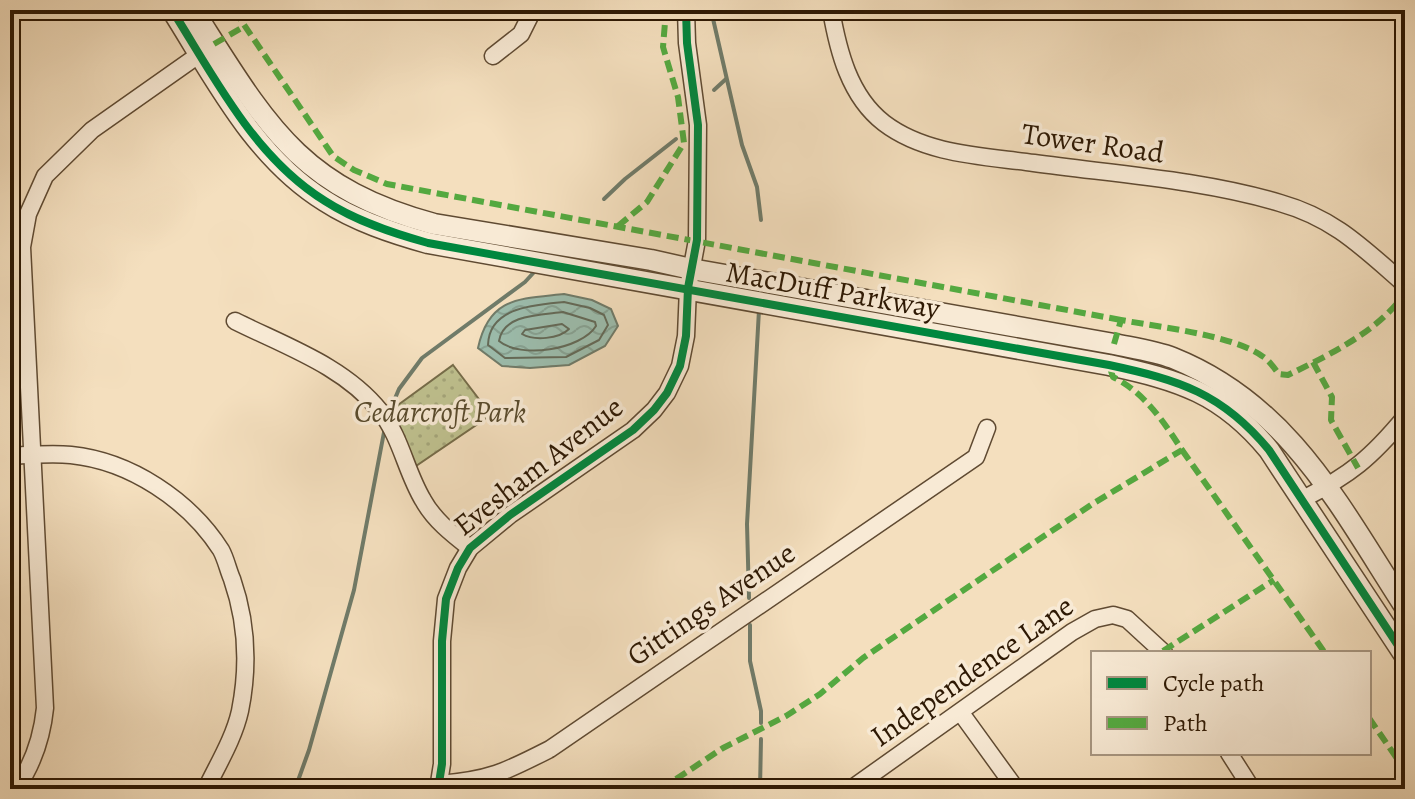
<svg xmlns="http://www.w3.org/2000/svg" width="1415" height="799" viewBox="0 0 1415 799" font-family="Alegreya,serif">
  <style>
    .park { fill: url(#park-dots); stroke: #766c49; stroke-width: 2 }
    .water { fill: url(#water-waves); stroke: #707b69; stroke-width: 2 }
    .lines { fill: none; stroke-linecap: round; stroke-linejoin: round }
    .shore { stroke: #646a58; stroke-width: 2 }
    .stream { stroke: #707b69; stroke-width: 4 }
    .minor-casing { stroke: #5f4a32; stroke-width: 19 }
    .tertiary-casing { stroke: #5f4a32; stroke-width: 23 }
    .minor { stroke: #f8ead5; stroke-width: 16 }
    .tertiary { stroke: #f8ead5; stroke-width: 20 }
    .quiet { stroke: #54a940; stroke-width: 6; stroke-dasharray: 12 6; stroke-linecap: butt }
    .cycleway-casing { stroke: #f8ead5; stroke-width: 13 }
    .cycleway { stroke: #00873e; stroke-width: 8 }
    .labels { text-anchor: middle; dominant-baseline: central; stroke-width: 7; stroke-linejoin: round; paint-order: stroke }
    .street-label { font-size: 30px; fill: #2d1803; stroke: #f8ead5 }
    .park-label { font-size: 30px; font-style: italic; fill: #594b2d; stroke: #f8ead5 }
  </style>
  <defs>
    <pattern id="park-dots" width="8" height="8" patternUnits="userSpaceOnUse" patternTransform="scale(2)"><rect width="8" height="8" fill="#bfc18f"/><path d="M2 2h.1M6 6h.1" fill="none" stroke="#a4a57a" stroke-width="1.8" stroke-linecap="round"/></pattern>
    <pattern id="water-waves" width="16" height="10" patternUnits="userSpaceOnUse" patternTransform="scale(2)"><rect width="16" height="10" fill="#9cbdad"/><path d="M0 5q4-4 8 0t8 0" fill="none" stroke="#87a293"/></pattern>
  </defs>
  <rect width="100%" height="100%" fill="#f4dfbe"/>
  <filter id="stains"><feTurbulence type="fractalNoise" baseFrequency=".0025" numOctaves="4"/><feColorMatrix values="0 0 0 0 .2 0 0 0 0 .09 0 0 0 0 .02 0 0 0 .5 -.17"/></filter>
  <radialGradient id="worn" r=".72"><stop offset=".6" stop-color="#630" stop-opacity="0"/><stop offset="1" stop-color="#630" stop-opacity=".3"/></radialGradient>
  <!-- park -->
  <polygon class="park" points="453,365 491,415 413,468 387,413"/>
  <!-- water -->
  <path class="water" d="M564,294L592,300L611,309L618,326L605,346L569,365L530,368L502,366L478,348C489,297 519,299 564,294Z"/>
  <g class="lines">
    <!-- shore -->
    <g class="shore">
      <path d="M564,302L590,308L604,315L608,325L599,340L566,357L505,358L488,345C489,307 534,305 564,302Z"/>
      <path d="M563,312L595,322L596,326C581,350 520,359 499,341C503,314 541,315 563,312Z"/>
      <path d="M562,324L569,329C559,339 534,341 522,334L525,330Z"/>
    </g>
    <!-- stream -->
    <g class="stream">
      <polyline points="711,10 742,145 757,187 761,220"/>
      <polyline points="714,90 726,79"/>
      <polyline points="604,199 625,179 676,139"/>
      <polyline points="388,415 399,389 422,358 525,282 536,270"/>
      <polyline points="749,598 747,524 759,310"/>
      <polyline points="750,625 750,661 761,711 761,723"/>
      <polyline points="295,789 309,750 354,590 385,427"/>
      <polyline points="760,789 761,739"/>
    </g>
    <!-- minor casing -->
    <g class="minor-casing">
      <g id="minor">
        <path d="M831,10C838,50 849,96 884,123C926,155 984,156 1034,163C1114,174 1204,180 1280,203C1333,218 1361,246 1401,281"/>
        <polyline points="493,56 521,34 533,10"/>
        <path d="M235,321C285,346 344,366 380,411C401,437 406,472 423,500C434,520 452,534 470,548"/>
        <path d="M10,456C30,455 51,453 71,455C130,461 189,500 221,550C226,559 228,570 232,579C247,622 249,666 240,711C234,738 218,764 206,789"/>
        <path d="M1303,499C1350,475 1371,458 1405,417"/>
        <polyline points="961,713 1016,789"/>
        <polyline points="1229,753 1252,789"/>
        <path d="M439,784C490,780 505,772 550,749L976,457L987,428"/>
        <path d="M16,789C33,764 42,738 45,708L22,247L28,214L45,176L92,130L207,49"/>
        <polyline points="438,789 442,764 442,641 446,599 458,568 470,548 510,515 633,430 654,410 667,393 680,366 686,336 688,288 697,240 698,125 687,43 686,10"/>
        <polyline points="851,789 1072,632 1095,619 1113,615 1127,619 1164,653"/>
      </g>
    </g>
    <!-- tertiary casing -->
    <g class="tertiary-casing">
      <g id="tertiary">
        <path d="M172,10C215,78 254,157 325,201C356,221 392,233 428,243L1109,365C1179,380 1222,393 1269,450L1405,656"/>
        <path d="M193,10C265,122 297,187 434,224L651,260L691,269L1114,344C1133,348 1155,351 1173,358C1290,405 1340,507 1405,607"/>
      </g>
    </g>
    <!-- minor -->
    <use href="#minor" class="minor"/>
    <!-- tertiary -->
    <use href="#tertiary" class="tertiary"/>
    <!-- quiet -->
    <g class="quiet">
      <polyline points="234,10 333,156 354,170 387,184 1121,320"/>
      <polyline points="214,44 245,26"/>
      <polyline points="618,226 647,202 684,143 678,97 663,47 666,10"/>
      <path d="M1114,344L1121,320C1159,327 1232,335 1262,356C1269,360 1274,368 1279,374L1288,375C1329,355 1379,331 1405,293"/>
      <polyline points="1313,362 1332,397 1331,420 1358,468"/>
      <polyline points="1182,450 1325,653"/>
      <polyline points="1163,651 1274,580"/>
      <polyline points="1369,718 1405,770"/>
      <polyline points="10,784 14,789"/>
      <path d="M661,789L723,748L786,716L820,694L863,658L1029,546L1094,503L1182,450C1164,422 1144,392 1113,377L1109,365"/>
    </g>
    <!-- cycleway casing -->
    <g class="cycleway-casing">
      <g id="cycleway">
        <path d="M172,10C215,78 254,157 325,201C356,221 392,233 428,243L1109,365C1179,380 1222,393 1269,450L1405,656"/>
        <polyline points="438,789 442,764 442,641 446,599 458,568 470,548 510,515 633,430 654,410 667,393 680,366 686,336 688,288 697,240 698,125 687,43 686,10"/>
      </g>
    </g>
    <!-- cycleway -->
    <use href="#cycleway" class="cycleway"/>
  </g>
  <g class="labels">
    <!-- street labels -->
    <g class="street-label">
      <text transform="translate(1093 143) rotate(8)">Tower Road</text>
      <text transform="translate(833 290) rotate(10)">MacDuff Parkway</text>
      <text transform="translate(538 466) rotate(-38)">Evesham Avenue</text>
      <text transform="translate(711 604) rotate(-34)">Gittings Avenue</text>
      <text transform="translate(972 671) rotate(-35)">Independence Lane</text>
    </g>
    <!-- park labels -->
    <g class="park-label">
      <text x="440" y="412">Cedarcroft Park</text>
    </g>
  </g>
  <!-- margin -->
  <rect width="1415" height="799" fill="none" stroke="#f4dfbe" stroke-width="40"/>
  <rect x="12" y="12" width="1391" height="775" fill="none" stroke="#2d1803" stroke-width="4"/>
  <rect x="20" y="20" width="1375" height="759" fill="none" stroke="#2d1803" stroke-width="2"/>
  <!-- legend -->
  <rect x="1091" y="651" width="280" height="104" fill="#f8ead5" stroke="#a79681" stroke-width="2"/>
  <rect x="1107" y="677" width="40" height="12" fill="#00873e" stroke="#a79681" stroke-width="2"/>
  <text x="1163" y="691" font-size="24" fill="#2d1803">Cycle path</text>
  <rect x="1107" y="717" width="40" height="12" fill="#54a940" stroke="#a79681" stroke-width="2"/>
  <text x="1163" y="731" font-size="24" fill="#2d1803">Path</text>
  <rect width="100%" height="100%" filter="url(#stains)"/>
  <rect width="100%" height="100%" fill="url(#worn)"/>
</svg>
